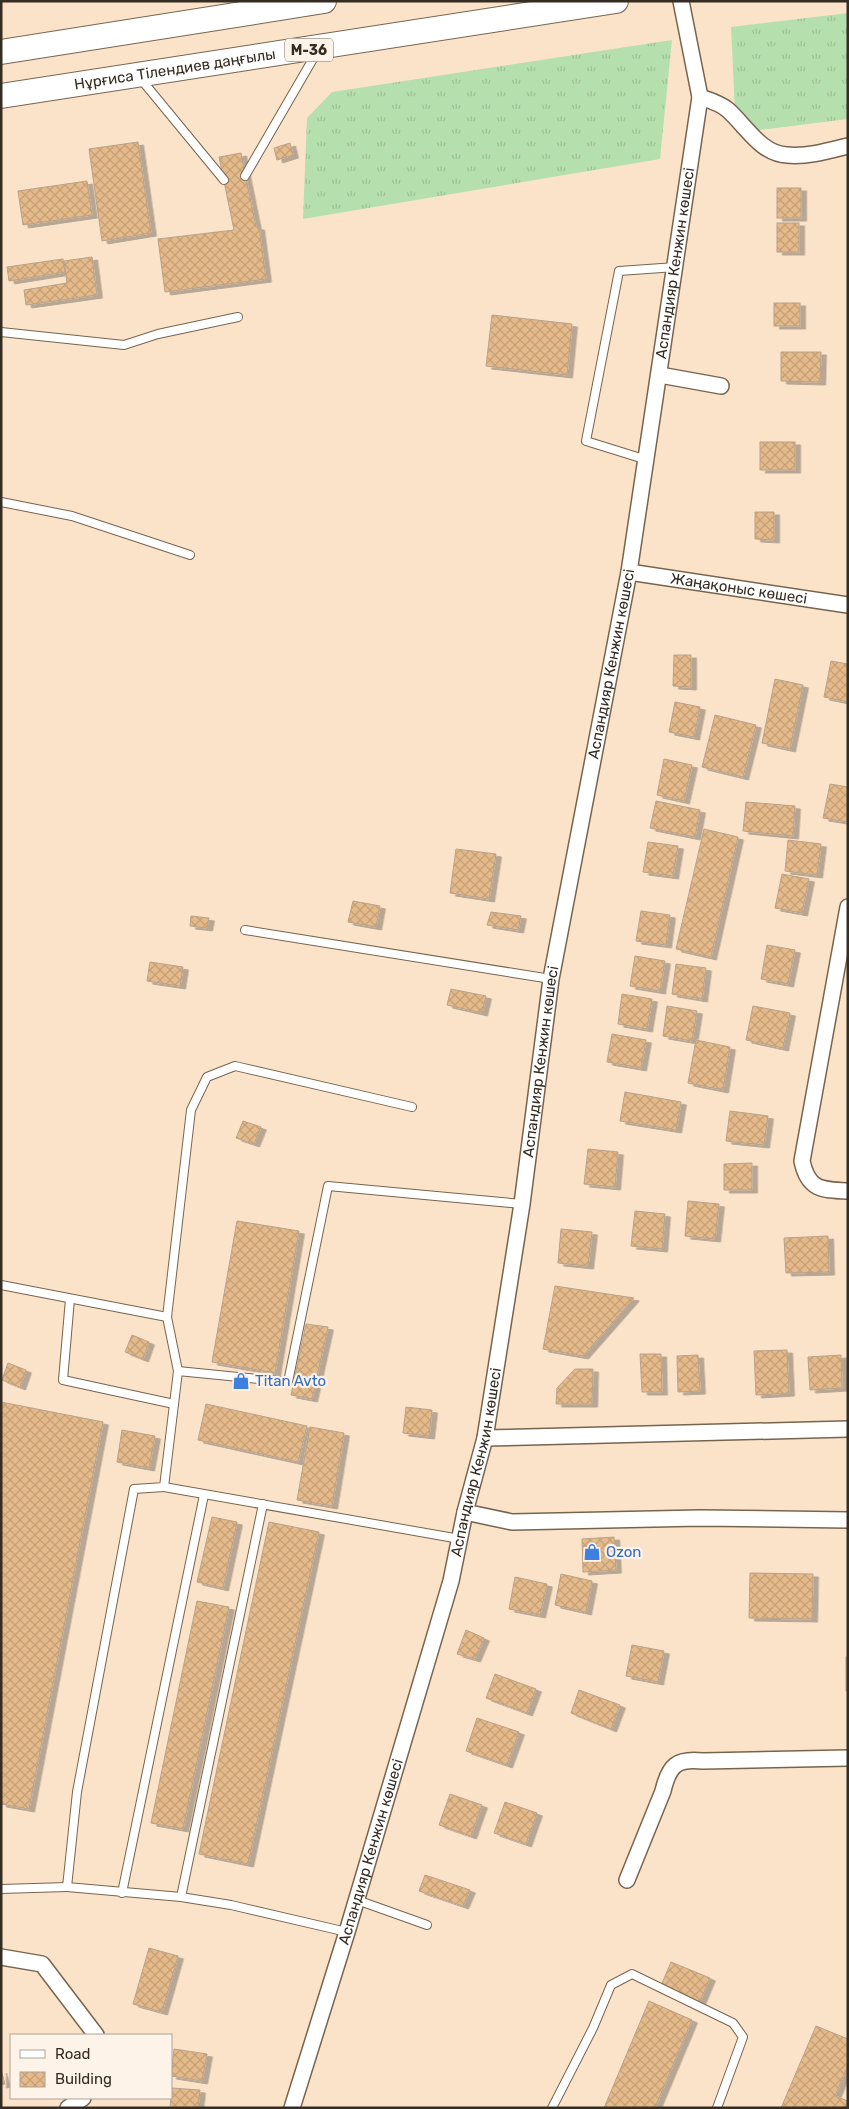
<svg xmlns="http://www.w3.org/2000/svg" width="849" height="2109" viewBox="0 0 849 2109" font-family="Rubik,sans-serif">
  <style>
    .grass { fill: url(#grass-tufts) }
    .building { fill: url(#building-cross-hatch); stroke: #b8a28a; filter: url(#shadow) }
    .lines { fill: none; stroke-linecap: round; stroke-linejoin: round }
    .service-casing { stroke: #78644d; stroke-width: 10 }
    .minor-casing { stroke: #78644d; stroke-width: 18 }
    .primary-casing { stroke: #78644d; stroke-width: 26 }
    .service { stroke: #fff; stroke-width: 8 }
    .minor { stroke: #fff; stroke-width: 15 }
    .primary { stroke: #fff; stroke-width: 24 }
    .labels { text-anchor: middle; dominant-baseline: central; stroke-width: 4.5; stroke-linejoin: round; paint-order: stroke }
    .shield { fill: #fdf3e9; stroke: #71685e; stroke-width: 1 }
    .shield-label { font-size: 14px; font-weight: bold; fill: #352c22 }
    .street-label { font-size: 15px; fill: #352c22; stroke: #fdf3e9 }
    .shop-label { font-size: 15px; fill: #366cbe; stroke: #fdf3e9; text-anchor: start }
  </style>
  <defs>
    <pattern id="grass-tufts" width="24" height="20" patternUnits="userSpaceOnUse" patternTransform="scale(1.25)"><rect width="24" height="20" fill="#b6dfae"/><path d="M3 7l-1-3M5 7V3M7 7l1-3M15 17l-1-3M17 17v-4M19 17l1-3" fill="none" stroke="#9dc095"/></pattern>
    <pattern id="building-cross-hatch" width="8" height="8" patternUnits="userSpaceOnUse" patternTransform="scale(1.25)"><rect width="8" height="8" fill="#e5ba8a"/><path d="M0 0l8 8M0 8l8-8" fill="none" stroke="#c5a077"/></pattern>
    <filter id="shadow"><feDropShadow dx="5.5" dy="3" stdDeviation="0" flood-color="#0004"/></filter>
  </defs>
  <rect width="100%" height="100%" fill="#fbe3ca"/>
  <!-- grass -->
  <g class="grass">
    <polygon points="848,13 848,119 736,133 731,27"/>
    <polygon points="672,40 660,159 303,219 307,118 332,92"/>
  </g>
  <!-- building -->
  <g class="building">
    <polygon points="138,142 151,233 102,241 89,149"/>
    <polygon points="290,143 293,155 277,160 274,148"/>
    <polygon points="241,153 256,227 259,227 266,279 165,292 158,239 234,230 219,157"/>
    <polygon points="87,181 92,215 23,225 18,191"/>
    <rect x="777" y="188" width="24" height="30"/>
    <rect x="777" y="223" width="22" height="29"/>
    <polygon points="92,257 97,295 26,305 24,290 67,283 64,261"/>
    <polygon points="63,259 65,272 9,281 7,267"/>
    <rect x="774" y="303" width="26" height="23"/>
    <polygon points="492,315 572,324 567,375 486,366"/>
    <polygon points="781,352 821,352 820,382 781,381"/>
    <rect x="760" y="442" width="35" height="28"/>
    <polygon points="755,512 774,512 774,540 755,539"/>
    <polygon points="674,655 691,655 691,687 673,686"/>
    <polygon points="831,661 848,664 848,702 824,697"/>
    <polygon points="775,679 803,685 790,749 762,743"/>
    <polygon points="675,702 700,707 694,737 669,732"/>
    <polygon points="715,715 756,725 743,777 702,767"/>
    <polygon points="664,759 692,765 684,801 657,795"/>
    <polygon points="830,784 848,787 848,822 823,818"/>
    <polygon points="656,801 700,810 695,837 650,828"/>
    <polygon points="746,802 795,806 793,836 743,831"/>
    <polygon points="704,829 738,837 711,957 676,949"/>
    <polygon points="788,840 821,844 817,875 785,871"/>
    <polygon points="648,842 678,846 673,876 643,872"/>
    <polygon points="456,849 496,854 489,899 450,893"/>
    <polygon points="782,874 809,879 802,913 775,908"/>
    <polygon points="353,901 380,906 376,927 348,922"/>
    <polygon points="641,911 670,915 666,945 636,941"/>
    <polygon points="491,912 521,916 518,930 487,925"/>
    <polygon points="191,916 209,918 207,928 190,926"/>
    <polygon points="767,945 795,950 788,984 761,979"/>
    <polygon points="635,956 665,961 660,991 630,986"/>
    <polygon points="150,962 183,967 180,986 147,981"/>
    <polygon points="676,964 706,968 702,999 672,994"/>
    <polygon points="451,989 486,996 482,1013 447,1005"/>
    <polygon points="622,994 652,999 647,1029 618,1024"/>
    <polygon points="667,1006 697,1011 692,1041 663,1036"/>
    <polygon points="753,1006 790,1013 783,1048 746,1040"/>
    <polygon points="612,1034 646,1040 641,1068 607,1062"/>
    <polygon points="696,1040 730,1047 723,1090 688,1083"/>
    <polygon points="625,1092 681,1102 676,1130 620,1121"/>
    <polygon points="730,1111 768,1116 764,1145 726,1141"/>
    <polygon points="243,1121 261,1127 254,1144 236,1138"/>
    <polygon points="588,1149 618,1152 615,1187 584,1184"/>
    <polygon points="752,1163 752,1190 724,1190 724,1164"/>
    <polygon points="688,1201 719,1204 715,1239 685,1236"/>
    <polygon points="635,1211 665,1214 662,1249 631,1246"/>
    <polygon points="237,1221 299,1231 275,1373 212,1362"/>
    <polygon points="561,1229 592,1232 588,1266 558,1263"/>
    <polygon points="828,1236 829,1272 786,1273 784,1238"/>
    <polygon points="555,1286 634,1298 583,1356 543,1349"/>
    <polygon points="306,1324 328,1327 312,1399 291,1395"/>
    <polygon points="132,1335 149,1342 143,1359 125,1352"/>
    <polygon points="787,1350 789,1393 756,1395 754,1351"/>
    <polygon points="640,1354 661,1354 662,1392 642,1392"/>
    <polygon points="698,1355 700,1391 678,1392 677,1356"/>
    <polygon points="841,1355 842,1388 810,1390 808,1357"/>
    <polygon points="8,1363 26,1370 20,1387 2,1380"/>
    <polygon points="575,1369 593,1369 592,1404 556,1404 557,1388"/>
    <polygon points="1,1402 103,1422 29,1809 1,1804"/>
    <polygon points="206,1404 307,1426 298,1462 198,1440"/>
    <polygon points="406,1407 432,1410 429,1436 403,1433"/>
    <polygon points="310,1427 344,1433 332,1506 297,1500"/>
    <polygon points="122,1430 155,1436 149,1468 117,1462"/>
    <polygon points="212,1517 237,1522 223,1588 197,1582"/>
    <polygon points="269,1522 319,1532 248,1864 199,1854"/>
    <polygon points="614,1537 616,1570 583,1572 582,1539"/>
    <polygon points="750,1573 813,1574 812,1619 749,1618"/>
    <polygon points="561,1574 592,1581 586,1612 555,1605"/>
    <polygon points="515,1577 547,1584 540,1615 509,1609"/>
    <polygon points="197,1601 229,1607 183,1829 151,1823"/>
    <polygon points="466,1630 484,1638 475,1659 457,1654"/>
    <polygon points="632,1645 664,1651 658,1682 626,1676"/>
    <rect x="846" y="1657" width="2" height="34"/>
    <polygon points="495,1674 536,1689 527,1713 486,1698"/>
    <polygon points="579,1690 620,1705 611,1729 571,1713"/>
    <polygon points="477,1718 519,1732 507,1765 466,1751"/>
    <polygon points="450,1794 482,1805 471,1836 439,1825"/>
    <polygon points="505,1802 537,1813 526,1844 494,1833"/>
    <polygon points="425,1875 470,1890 463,1906 419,1891"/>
    <polygon points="149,1948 178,1956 162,2012 133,2004"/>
    <polygon points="671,1962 710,1978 699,2004 660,1988"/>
    <polygon points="649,2001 692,2020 655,2108 604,2108"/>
    <polygon points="816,2026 848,2039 848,2065 835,2096 848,2101 846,2108 781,2108"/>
    <polygon points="174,2049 207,2054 202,2081 171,2076"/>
    <polygon points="1,2070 5,2084 1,2085"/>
    <polygon points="172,2088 200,2090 198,2108 170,2108"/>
  </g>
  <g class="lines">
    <!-- service casing -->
    <g class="service-casing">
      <g id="service">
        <polyline points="140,78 224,180"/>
        <polyline points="245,176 317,52"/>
        <polyline points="1,332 124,345 158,334 238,317"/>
        <polyline points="647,460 586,441 619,271 676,267"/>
        <polyline points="1,502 72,516 190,555"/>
        <polyline points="245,930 551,979"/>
        <polyline points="1,1285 167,1317 178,1371"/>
        <polyline points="70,1299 63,1380 174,1404"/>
        <polyline points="167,1317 191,1110 207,1077 235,1066 412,1107"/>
        <polyline points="164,1487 460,1539"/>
        <polyline points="1,1889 67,1887"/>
        <polyline points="122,1893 204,1495"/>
        <polyline points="181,1897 263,1504"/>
        <polyline points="357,1900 427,1925"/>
        <polyline points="347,1932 231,1905 181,1897 67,1887 77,1792 134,1489 164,1487 178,1371 288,1382 328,1186 522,1204"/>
        <polyline points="552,2108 593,2028 611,1985 632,1974 733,2023 743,2037 717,2108"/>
      </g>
    </g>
    <!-- minor casing -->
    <g class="minor-casing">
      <g id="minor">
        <path d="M700,97C709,100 720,103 728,110C746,126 761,154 787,155C807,157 828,151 848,146"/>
        <polyline points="660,375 721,386"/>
        <path id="s1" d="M629,572L848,605"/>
        <path d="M848,907L802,1161C808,1190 822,1190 848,1191"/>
        <polyline points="485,1438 848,1429"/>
        <polyline points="465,1512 512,1522 700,1518 848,1520"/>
        <path d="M627,1880L663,1791C669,1765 677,1758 703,1761L848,1758"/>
        <polyline points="1,1957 42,1964 96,2035"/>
        <polyline points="68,2108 83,2098"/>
        <path id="s2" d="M292,2108L347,1932L451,1581L465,1512L485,1438L522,1204L551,979L629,572L700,97L681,1"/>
      </g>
    </g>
    <!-- primary casing -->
    <g class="primary-casing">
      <g id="primary">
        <polyline points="1,52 324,1"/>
        <path id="s3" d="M1,96L616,1"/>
      </g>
    </g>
    <!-- service -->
    <use href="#service" class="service"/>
    <!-- minor -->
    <use href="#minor" class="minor"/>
    <!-- primary -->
    <use href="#primary" class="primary"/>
  </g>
  <!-- icons -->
  <defs>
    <g id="shop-bare" transform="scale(1.35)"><path d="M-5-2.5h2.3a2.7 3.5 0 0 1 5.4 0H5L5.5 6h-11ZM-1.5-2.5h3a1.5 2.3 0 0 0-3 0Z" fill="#3f7fe0" stroke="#fdf3e9" stroke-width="2.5" paint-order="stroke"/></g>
  </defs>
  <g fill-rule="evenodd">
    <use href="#shop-bare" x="241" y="1381"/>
    <use href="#shop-bare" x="592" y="1552"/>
  </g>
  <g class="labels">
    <!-- shield labels -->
    <rect class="shield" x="285" y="38.5" width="48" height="23" rx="4"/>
    <g class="shield-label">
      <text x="309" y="50">M-36</text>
    </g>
    <!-- street labels -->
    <g class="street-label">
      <text stroke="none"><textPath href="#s3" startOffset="176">Нұрғиса Тілендиев даңғылы</textPath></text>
      <text stroke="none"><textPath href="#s2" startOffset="1888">Аспандияр Кенжин көшесі</textPath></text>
      <text stroke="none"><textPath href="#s1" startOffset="111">Жаңақоныс көшесі</textPath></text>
      <text stroke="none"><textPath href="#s2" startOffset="1482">Аспандияр Кенжин көшесі</textPath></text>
      <text stroke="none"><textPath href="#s2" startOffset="1078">Аспандияр Кенжин көшесі</textPath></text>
      <text stroke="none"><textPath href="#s2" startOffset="672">Аспандияр Кенжин көшесі</textPath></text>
      <text stroke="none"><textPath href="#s2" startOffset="268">Аспандияр Кенжин көшесі</textPath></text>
    </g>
    <!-- shop labels -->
    <g class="shop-label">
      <text x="255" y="1381">Titan Avto</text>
      <text x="606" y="1552">Ozon</text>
    </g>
  </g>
  <!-- border -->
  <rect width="849" height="2109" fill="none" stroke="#352c22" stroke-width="5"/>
  <!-- legend -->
  <rect x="10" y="2034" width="162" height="65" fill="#fdf3e9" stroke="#ada399"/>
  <rect x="20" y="2050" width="25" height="8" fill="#ffffff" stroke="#ada399"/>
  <text x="55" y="2059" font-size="15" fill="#352c22">Road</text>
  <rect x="20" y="2072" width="25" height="15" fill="url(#building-cross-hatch)" stroke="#ada399"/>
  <text x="55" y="2084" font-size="15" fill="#352c22">Building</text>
</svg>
